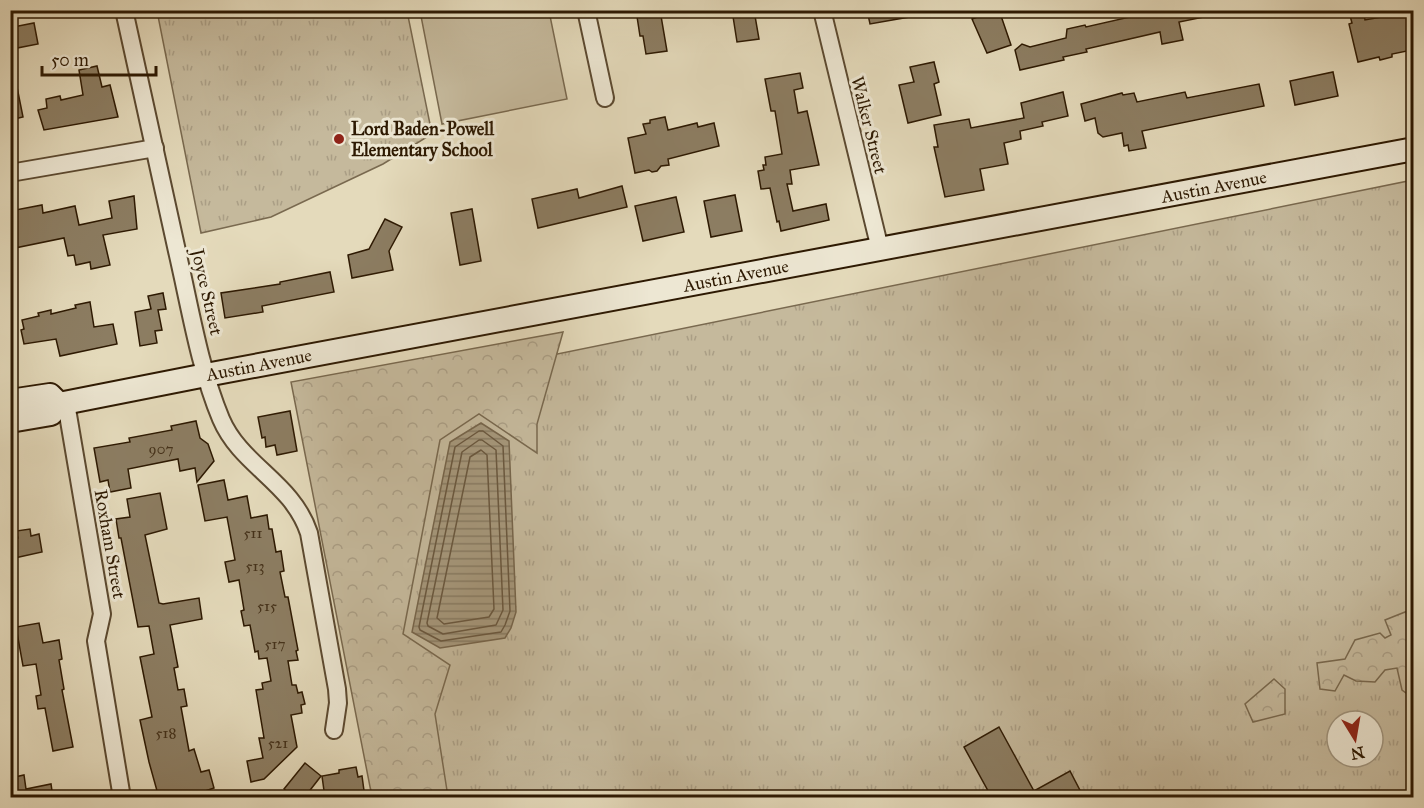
<svg xmlns="http://www.w3.org/2000/svg" width="1424" height="808" viewBox="0 0 1424 808" font-family="'IM FELL Great Primer',serif">
  <style>
    .grass { fill: url(#grass-tufts); stroke: #79694f; stroke-width: 1.5; fill-rule: evenodd }
    .forest { fill: url(#forest-crowns); stroke: #79694f; stroke-width: 1.5 }
    .garden { fill: #c5b99c; stroke: #79694f; stroke-width: 1.5 }
    .water { fill: url(#water-rules); stroke: #76654b; stroke-width: 1.5 }
    .lines { fill: none; stroke-linecap: round; stroke-linejoin: round }
    .shore { stroke: #6a583f; stroke-width: 1.5 }
    .building { fill: #8c7d62; stroke: #2d1902; stroke-width: 1.5 }
    .street-casing { stroke: #5b4930; stroke-width: 20 }
    .secondary-casing { stroke: #2d1902; stroke-width: 26 }
    .street { stroke: #ede7d3; stroke-width: 16 }
    .secondary { stroke: #ede7d3; stroke-width: 22 }
    .poi-dot { fill: #8f2418; stroke: #ede7d3; stroke-width: 2 }
    .labels { text-anchor: middle; dominant-baseline: central; stroke-width: 6; stroke-linejoin: round; paint-order: stroke }
    .number-label { font-size: 15px; fill: #45321a }
    .street-label { font-size: 18px; fill: #2d1902; stroke: #ede7d3 }
    .poi-label { font-size: 18px; font-weight: bold; fill: #2d1902; stroke: #ede7d3; text-anchor: start }
  </style>
  <defs>
    <pattern id="grass-tufts" width="24" height="20" patternUnits="userSpaceOnUse" patternTransform="scale(1.5)"><rect width="24" height="20" fill="#c5b99c"/><path d="M3 7l-1-3M5 7V3M7 7l1-3M15 17l-1-3M17 17v-4M19 17l1-3" fill="none" stroke="#aa9e85"/></pattern>
    <pattern id="forest-crowns" width="20" height="18" patternUnits="userSpaceOnUse" patternTransform="scale(1.5)"><rect width="20" height="18" fill="#c5b99c"/><path d="M2 6a3 3 0 1 1 6 0M12 15a3 3 0 1 1 6 0" fill="none" stroke="#aa9e85"/></pattern>
    <pattern id="water-rules" width="6" height="5" patternUnits="userSpaceOnUse" patternTransform="scale(1.5)"><rect width="6" height="5" fill="#a6987c"/><path d="M0 2.5h6" fill="none" stroke="#887b63"/></pattern>
  </defs>
  <rect width="100%" height="100%" fill="#e4dabb"/>
  <filter id="stains"><feTurbulence type="fractalNoise" baseFrequency=".00333" numOctaves="4"/><feColorMatrix values="0 0 0 0 .2 0 0 0 0 .09 0 0 0 0 .02 0 0 0 .5 -.17"/></filter>
  <radialGradient id="worn" r=".72"><stop offset=".6" stop-color="#630" stop-opacity="0"/><stop offset="1" stop-color="#630" stop-opacity=".3"/></radialGradient>
  <!-- grass -->
  <g class="grass">
    <polygon points="157,11 407,11 432,134 383,164 271,217 201,233"/>
    <path d="M1413,180V797H422L360,394ZM1337,721H1373V757H1337Z"/>
  </g>
  <!-- forest -->
  <g class="forest">
    <polygon points="563,332 537,424 537,453 479,414 440,440 403,634 450,665 435,714 448,797 372,797 291,382"/>
    <polygon points="1410,610 1414,618 1413,698 1402,690 1397,668 1385,670 1375,682 1356,681 1344,675 1335,691 1320,689 1317,663 1345,659 1355,640 1380,633 1385,638 1391,635 1385,620"/>
    <polygon points="1274,679 1285,689 1285,714 1253,722 1245,704"/>
  </g>
  <!-- garden -->
  <polygon class="garden" points="420,11 549,11 567,99 442,124"/>
  <!-- water -->
  <polygon class="water" points="481,423 509,441 516,612 511,628 505,638 440,648 412,632 450,442"/>
  <g class="lines">
    <!-- shore -->
    <g class="shore">
      <polygon points="479,431 483,431 503,446 510,611 505,625 501,632 441,641 420,630 419,627 455,447"/>
      <polygon points="479,440 482,440 496,450 503,610 496,625 443,634 428,626 427,623 462,452"/>
      <polygon points="481,450 487,455 494,609 489,617 444,624 437,618 470,457"/>
    </g>
  </g>
  <!-- building -->
  <g class="building">
    <polygon points="636,10 660,10 667,51 646,54 643,36 640,36"/>
    <polygon points="732,10 754,10 759,39 737,42"/>
    <polygon points="867,10 909,10 909,17 870,24"/>
    <polygon points="996,10 999,10 1011,45 987,53 972,19"/>
    <polygon points="1129,10 1208,10 1209,16 1179,22 1183,40 1162,44 1160,32 1086,49 1087,52 1063,57 1064,60 1020,70 1015,50 1022,44 1030,47 1066,38 1067,29 1085,25 1086,27 1130,17"/>
    <polygon points="1357,10 1363,10 1365,20 1388,16 1387,10 1410,10 1413,24 1413,31 1410,32 1412,50 1392,54 1392,57 1380,60 1379,57 1358,62 1349,24 1352,23 1349,12"/>
    <polygon points="34,23 38,44 17,48 13,27"/>
    <polygon points="934,62 939,82 934,84 941,115 908,123 899,85 914,82 910,67"/>
    <polygon points="97,66 102,87 110,85 118,117 44,130 38,110 47,108 46,99 60,96 61,100 83,95 79,70"/>
    <polygon points="1333,72 1338,96 1295,105 1290,81"/>
    <polygon points="800,73 803,88 794,90 798,113 807,111 819,165 790,170 792,184 787,184 793,211 826,204 829,220 781,231 779,221 777,222 770,188 761,189 758,171 764,170 763,165 766,165 765,157 782,154 775,111 771,111 765,79"/>
    <polygon points="10,82 16,82 23,117 10,120"/>
    <polygon points="1259,84 1264,106 1142,131 1146,148 1129,151 1128,145 1124,146 1122,133 1103,137 1098,133 1095,118 1085,121 1081,104 1122,93 1123,95 1134,93 1137,102 1185,92 1187,98"/>
    <polygon points="1063,92 1068,116 1042,122 1043,126 1020,131 1021,139 1004,143 1008,164 980,169 984,190 945,197 934,147 938,147 934,125 969,119 971,128 1024,118 1021,103"/>
    <polygon points="665,117 668,130 697,123 698,127 714,123 719,146 668,159 669,165 661,166 657,171 652,172 649,170 635,173 628,138 646,134 643,124 650,123 650,120"/>
    <polygon points="622,186 627,207 538,228 532,199 577,189 579,198"/>
    <polygon points="735,195 742,231 711,237 704,201"/>
    <polygon points="134,196 137,229 103,235 110,265 91,269 90,262 76,265 74,255 68,256 64,238 10,249 10,211 42,205 43,213 75,206 79,225 112,218 109,201"/>
    <polygon points="676,197 684,232 643,241 635,206"/>
    <polygon points="472,209 481,261 460,265 451,213"/>
    <polygon points="385,219 402,227 389,251 393,270 352,278 348,255 369,249"/>
    <polygon points="330,272 334,292 262,306 263,312 225,318 221,293 280,284 280,282"/>
    <polygon points="163,293 166,309 158,310 162,330 155,331 157,343 140,346 135,312 151,309 148,296"/>
    <polygon points="90,302 94,327 113,324 117,344 60,356 56,339 24,344 21,330 24,329 22,320 39,316 38,313 51,310 51,314 76,308 75,305"/>
    <polygon points="290,411 297,451 277,455 275,445 266,447 265,437 262,438 258,417"/>
    <polygon points="196,421 200,438 208,444 214,461 197,482 195,468 180,471 178,459 128,469 131,488 110,492 108,480 100,482 94,448 130,442 129,438 172,430 171,426"/>
    <polygon points="224,480 228,500 247,496 251,518 267,515 269,529 272,529 276,552 281,551 284,571 280,572 285,597 288,597 298,650 296,651 298,660 288,661 292,685 296,685 298,693 302,692 305,704 301,705 302,713 291,715 297,747 264,779 251,782 247,761 263,758 259,738 264,738 256,690 263,689 262,683 271,681 267,658 259,659 258,651 255,652 250,625 244,626 241,611 244,610 239,580 229,582 225,562 235,560 227,517 205,521 198,485"/>
    <polygon points="160,493 167,529 145,535 159,603 163,604 199,598 202,619 170,625 178,667 174,668 178,690 184,689 187,706 181,707 189,751 194,749 201,772 209,770 214,788 205,791 206,798 159,798 149,762 140,720 152,717 140,657 154,654 149,626 138,627 121,538 119,538 116,519 130,517 127,499"/>
    <polygon points="30,529 31,536 39,534 42,552 10,559 10,540 18,538 16,531"/>
    <polygon points="39,623 43,643 59,640 62,659 59,660 64,689 62,690 73,747 53,751 45,708 38,709 36,696 41,695 36,664 23,666 16,627"/>
    <polygon points="999,727 1034,791 1070,771 1084,798 992,798 964,747"/>
    <polygon points="305,763 321,776 304,798 294,798 284,789"/>
    <polygon points="356,767 358,777 362,776 365,798 325,798 322,776 339,773 339,770"/>
    <polygon points="24,775 26,789 51,784 53,798 10,798 10,778"/>
  </g>
  <g class="lines">
    <!-- street casing -->
    <g class="street-casing">
      <g id="street">
        <path d="M124,10C142,91 160,171 177,251C190,307 199,366 221,419C241,466 292,482 309,533L337,689L338,703L334,730"/>
        <polyline points="586,10 605,98"/>
        <polyline points="822,10 880,249"/>
        <polyline points="10,173 155,148"/>
        <polyline points="66,403 102,614 96,641 122,798"/>
      </g>
    </g>
    <!-- secondary casing -->
    <g class="secondary-casing">
      <g id="secondary">
        <polyline points="10,401 50,395 59,404"/>
        <polyline points="10,421 51,414 59,404 206,375 1414,149"/>
      </g>
    </g>
    <!-- street -->
    <use href="#street" class="street"/>
    <!-- secondary -->
    <use href="#secondary" class="secondary"/>
  </g>
  <!-- markers -->
  <circle class="poi-dot" cx="339" cy="139" r="6"/>
  <g class="labels">
    <!-- number labels -->
    <g class="number-label">
      <text x="161" y="449">907</text>
      <text x="253" y="533">511</text>
      <text x="255" y="566">513</text>
      <text x="267" y="606">515</text>
      <text x="275" y="644">517</text>
      <text x="166" y="733">518</text>
      <text x="278" y="743">521</text>
    </g>
    <!-- street labels -->
    <g class="street-label">
      <text transform="translate(869 125) rotate(76)">Walker Street</text>
      <text transform="translate(1214 187) rotate(-11)">Austin Avenue</text>
      <text transform="translate(736 276) rotate(-11)">Austin Avenue</text>
      <text transform="translate(207 292) rotate(77)">Joyce Street</text>
      <text transform="translate(259 365) rotate(-11)">Austin Avenue</text>
      <text transform="translate(110 544) rotate(80)">Roxham Street</text>
    </g>
    <!-- poi labels -->
    <g class="poi-label">
      <text x="351" y="129">Lord Baden-Powell<tspan x="351" dy="21">Elementary School</tspan></text>
    </g>
  </g>
  <!-- margin -->
  <rect width="1424" height="808" fill="none" stroke="#e4dabb" stroke-width="36"/>
  <rect x="12" y="12" width="1400" height="784" fill="none" stroke="#2d1902" stroke-width="3"/>
  <rect x="18" y="18" width="1388" height="772" fill="none" stroke="#2d1902" stroke-width="1.5"/>
  <!-- north arrow -->
  <g transform="translate(1355 739) rotate(169)"><circle r="28" fill="#ede7d3" stroke="#a0957f" stroke-width="1.5"/>
  <path d="M0-4.5L10 22L0 15L-10 22Z" fill="#8f2418"/>
  <text y="-9" font-size="16" font-weight="bold" text-anchor="middle" fill="#2d1902">N</text>
  </g>
  <!-- scale -->
  <path d="M42 66v9h114v-9" fill="none" stroke="#2d1902" stroke-width="3"/>
  <text x="51" y="66" font-size="18" fill="#2d1902" stroke="#ede7d3" stroke-width="4.5" paint-order="stroke">50 m</text>
  <rect width="100%" height="100%" filter="url(#stains)"/>
  <rect width="100%" height="100%" fill="url(#worn)"/>
</svg>
